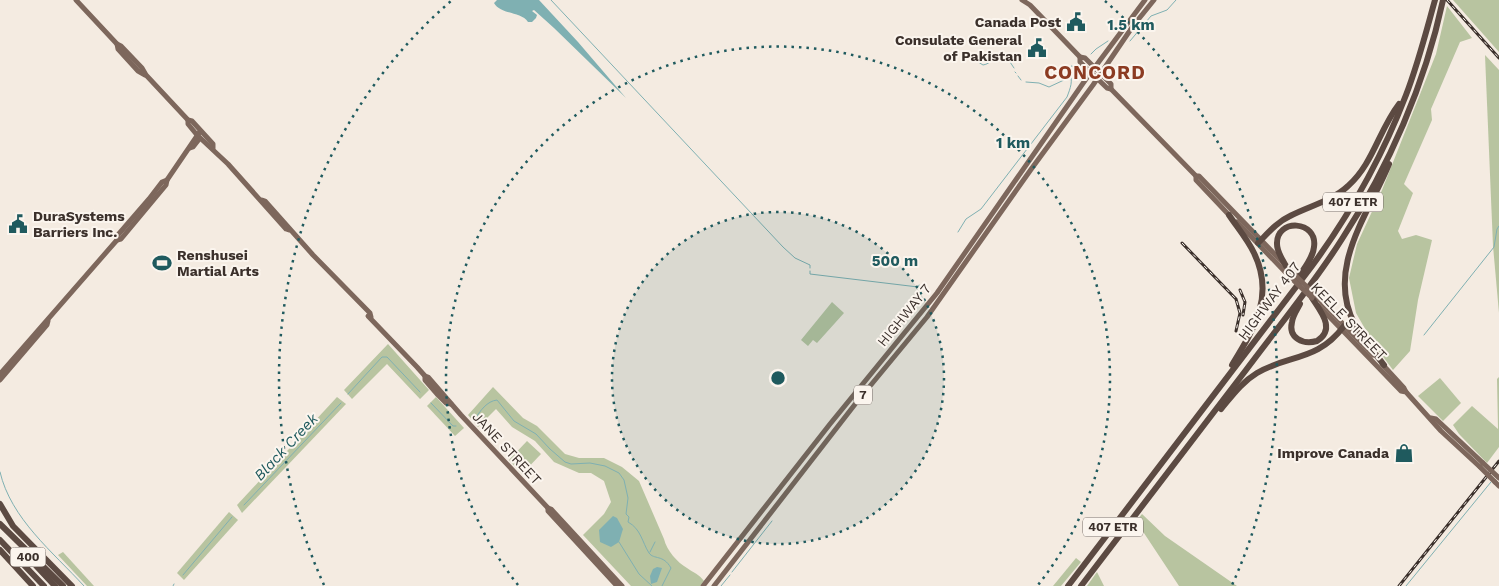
<svg xmlns="http://www.w3.org/2000/svg" width="1499" height="586" viewBox="0 0 1499 586" font-family="'Work Sans',sans-serif">
  <style>
    .green { fill: #b8c4a0 }
    .water { fill: #7fb0b2 }
    .lines { fill: none; stroke-linecap: round; stroke-linejoin: round }
    .stream { stroke: #7fb0b2; stroke-width: 1 }
    .major { stroke: #7d675c; stroke-width: 5 }
    .highway { stroke: #5c4a42; stroke-width: 6 }
    .rail-casing { stroke: #3b302b; stroke-width: 3 }
    .rail { stroke: #fbf5ee; stroke-width: 1; stroke-dasharray: 4; stroke-linecap: butt }
    .major-bridge { stroke: #7d675c; stroke-width: 5 }
    .ring { fill: none; stroke: #1f5a5e; stroke-width: 2.5; stroke-dasharray: 2.5 5 }
    .labels { text-anchor: middle; dominant-baseline: central; stroke-width: 4; stroke-linejoin: round; paint-order: stroke }
    .shield { fill: #fbf5ee; stroke: #756b66; stroke-width: 1 }
    .shield-label { font-size: 12px; font-weight: bold; fill: #3b302b }
    .poi-label { font-size: 14px; font-weight: bold; fill: #3b302b; stroke: #fbf5ee; text-anchor: end }
    .street-label { font-size: 14px; fill: #3b302b; stroke: #fbf5ee }
    .water-label { font-size: 15px; font-style: italic; fill: #1f5a5e; stroke: #fbf5ee }
    .district-label { font-size: 19px; font-weight: bold; letter-spacing: 1px; fill: #8c3b22; stroke: #fbf5ee }
    .centre { fill: #1f5a5e; stroke: #fbf5ee; stroke-width: 2.5 }
    .ring-label { font-size: 15px; text-anchor: middle; font-weight: bold; fill: #1f5a5e; stroke: #fbf5ee; stroke-width: 4; stroke-linejoin: round; paint-order: stroke }
  </style>
  <rect width="100%" height="100%" fill="#f4ebe1"/>
  <!-- green -->
  <g class="green">
    <polygon points="1453,0 1499,0 1499,52"/>
    <polygon points="1447,6 1472,38 1460,42 1431,109 1432,120 1404,184 1413,193 1398,231 1402,239 1416,235 1432,240 1418,300 1410,351 1393,370 1375,346 1356,313 1349,278 1357,244 1382,190 1436,54"/>
    <polygon points="1485,55 1499,70 1499,313 1493,246"/>
    <polygon points="832,302 844,313 817,343 813,340 808,346 801,340"/>
    <polygon points="388,344 429,390 420,399 387,364 352,399 344,390"/>
    <polygon points="1499,377 1499,447 1487,463 1459,434 1453,425 1472,406 1498,429 1497,379"/>
    <polygon points="1440,378 1461,403 1443,421 1418,396"/>
    <path d="M493,387L523,418L537,426L565,454L579,458H604L622,467L639,481L664,539C667,551 677,562 687,568C694,573 699,574 704,581L700,586H631L583,535L604,514L611,502L604,481L591,473H579L554,462L535,441L512,427L496,409L478,427L468,415Z"/>
    <polygon points="337,397 346,404 242,513 237,505"/>
    <polygon points="436,397 464,428 455,436 427,406"/>
    <polygon points="527,441 541,454 522,474 509,460"/>
    <polygon points="229,512 238,520 184,580 177,573"/>
    <polygon points="1142,514 1165,536 1237,586 1179,586 1136,521"/>
    <polygon points="63,552 94,586 87,586 58,555"/>
    <polygon points="1076,558 1081,562 1061,586 1053,586"/>
    <polygon points="1097,572 1104,586 1087,586"/>
  </g>
  <!-- water -->
  <g class="water">
    <path d="M497,0H539L578,42L626,98L554,28L534,10L532,11L537,15L536,18L532,22H528C521,11 501,15 494,3Z"/>
    <polygon points="613,516 617,518 623,529 619,542 611,547 600,542 599,530"/>
    <polygon points="657,567 662,568 657,582 651,584 650,576 653,569"/>
  </g>
  <g class="lines">
    <!-- stream -->
    <g class="stream">
      <polyline points="551,0 783,247 795,258 810,265 810,268"/>
      <polyline points="1130,41 1151,16 1167,10 1176,0"/>
      <path d="M964,53L983,65C991,64 995,55 1003,55L1010,62L1014,68"/>
      <polyline points="1091,54 1096,49 1108,41"/>
      <polyline points="1015,72 1016,73"/>
      <polyline points="1018,76 1021,80"/>
      <polyline points="1026,82 1039,83 1049,87 1064,80 1071,66 1078,67"/>
      <path d="M958,232L966,219L981,209L1067,97C1070,89 1074,80 1069,72"/>
      <polyline points="810,271 810,274 918,287 919,285"/>
      <polyline points="1424,335 1494,247 1497,229 1499,226"/>
      <polyline points="348,394 382,357 387,357 420,392"/>
      <polyline points="431,403 453,426 456,426"/>
      <path d="M475,419C480,411 487,401 497,400L514,421L536,434L550,449L565,462L571,464L590,463L605,466L619,473L624,480L628,498L626,514L629,517L628,522C641,529 642,542 649,553C654,560 663,554 671,568L662,586"/>
      <path d="M0,472C11,519 53,552 84,586"/>
      <polyline points="244,505 341,403"/>
      <polyline points="619,542 639,574 652,586"/>
      <polyline points="650,552 655,542"/>
      <polyline points="732,572 772,521"/>
      <polyline points="183,575 232,517"/>
      <polyline points="173,586 174,584"/>
      <polyline points="721,586 730,575"/>
      <polyline points="1406,586 1491,482"/>
    </g>
    <!-- major -->
    <g class="major">
      <polyline points="76,0 117,44 121,46 142,68 146,75 188,120 192,121 213,144 213,148"/>
      <polyline points="1022,0 1030,5 1080,57 1080,62 1107,88 1111,89 1196,176 1199,176 1293,273"/>
      <polyline points="117,44 118,49 138,71 145,75"/>
      <polyline points="1080,57 1085,58 1111,84 1111,89"/>
      <polyline points="188,120 188,124 197,135 228,164 286,229 289,230"/>
      <polyline points="190,148 193,147 200,138"/>
      <polyline points="1196,176 1196,180 1230,216"/>
      <polyline points="262,200 265,201 313,255 370,313 371,317"/>
      <polyline points="1237,222 1289,276"/>
      <polyline points="117,240 121,239 166,185 167,180 199,133"/>
      <polyline points="1315,295 1373,355"/>
      <polyline points="1319,306 1401,391 1406,392 1441,431 1480,467"/>
      <polyline points="368,316 417,367 425,376 425,380 438,395 446,403 451,404"/>
      <polyline points="1382,364 1404,388 1406,392"/>
      <polyline points="0,374 117,240 117,236 149,199 162,182 167,180"/>
      <polyline points="425,376 428,377 461,415 548,508 551,509 622,586"/>
      <polyline points="0,380 47,325 48,321"/>
      <polyline points="1431,418 1436,419 1483,463"/>
      <polyline points="1495,482 1499,486"/>
      <polyline points="548,508 548,511 617,586"/>
      <polyline points="703,586 830,424 937,293 1086,79 1145,0"/>
      <polyline points="714,586 856,403 927,317 1032,168 1093,85 1133,26 1154,0"/>
    </g>
    <!-- highway -->
    <g class="highway">
      <path d="M1229,215C1237,227 1248,240 1254,253C1275,296 1254,329 1232,365"/>
      <path d="M1258,243C1268,233 1277,222 1290,216C1309,206 1332,201 1348,186C1373,164 1379,130 1399,104"/>
      <path d="M1286,266C1282,259 1277,252 1277,244C1276,218 1318,220 1314,247C1313,258 1304,268 1298,278"/>
      <path d="M1300,304C1297,310 1293,315 1292,322C1288,338 1303,345 1317,341C1336,329 1321,312 1312,298"/>
      <path d="M1384,365C1374,352 1363,339 1355,325C1325,269 1368,215 1389,164"/>
      <path d="M1221,409C1232,396 1242,382 1257,373C1289,354 1317,362 1344,326"/>
      <polyline points="0,504 13,526 72,586"/>
      <polyline points="0,524 63,586"/>
      <polyline points="0,540 44,586"/>
      <polyline points="0,550 33,586"/>
      <polyline points="25,554 55,586"/>
      <path d="M1068,586L1312,266C1350,214 1383,155 1406,95C1418,64 1426,32 1435,0"/>
      <path d="M1081,586C1136,514 1191,442 1246,370C1278,327 1313,285 1342,239C1389,167 1425,84 1443,0"/>
    </g>
    <!-- rail casing -->
    <g class="rail-casing">
      <g id="rail">
        <polyline points="1447,0 1499,58"/>
        <polyline points="1182,243 1236,299 1240,313 1236,331"/>
        <polyline points="1240,290 1245,302 1243,315"/>
        <polyline points="1399,586 1499,461"/>
      </g>
    </g>
    <!-- rail -->
    <use href="#rail" class="rail"/>
    <!-- major-bridge -->
    <g class="major-bridge">
      <polyline points="1293,273 1315,295"/>
      <polyline points="1289,276 1312,298"/>
      <polyline points="1483,463 1499,478"/>
      <polyline points="1480,467 1495,482"/>
    </g>
  </g>
  <!-- distance rings -->
  <circle cx="778" cy="378" r="166" fill="#1f5a5e" fill-opacity=".12"/>
  <g class="ring">
    <circle cx="778" cy="378" r="166"/>
    <path d="M518 585A332 332 0 1 1 1038 585"/>
    <path d="M324 585A499 499 0 0 1 451 1M1105 1A499 499 0 0 1 1232 585"/>
  </g>
  <!-- icons -->
  <defs>
    <g id="civic-bare" transform="scale(1.5)"><path d="M-.6-6.5H3V-4.5H.6V-3L4-1V1h2V6H-6V1h2V-1L-.6-3ZM-1.2 2.5V6h2.4V2.5Z" fill="#1f5a5e" stroke="#fbf5ee" stroke-width="2.5" paint-order="stroke"/></g>
    <g id="stadium-bare" transform="scale(1.5)"><path d="M0-5a6.5 5 0 1 0 0 10a6.5 5 0 1 0 0-10ZM-3.5-1.8h7v3.6h-7Z" fill="#1f5a5e" stroke="#fbf5ee" stroke-width="2.5" paint-order="stroke"/></g>
    <g id="shop-bare" transform="scale(1.5)"><path d="M-5-2.5h2.3a2.7 3.5 0 0 1 5.4 0H5L5.5 6h-11ZM-1.5-2.5h3a1.5 2.3 0 0 0-3 0Z" fill="#1f5a5e" stroke="#fbf5ee" stroke-width="2.5" paint-order="stroke"/></g>
  </defs>
  <g fill-rule="evenodd">
    <use href="#civic-bare" x="1076" y="22"/>
    <use href="#civic-bare" x="1037" y="48"/>
    <use href="#civic-bare" x="18" y="224"/>
    <use href="#stadium-bare" x="162" y="263"/>
    <use href="#shop-bare" x="1404" y="453"/>
  </g>
  <g class="labels">
    <!-- shield labels -->
    <g class="shield">
      <rect x="1323" y="192.5" width="60" height="19" rx="4"/>
      <rect x="854" y="385.5" width="18" height="19" rx="4"/>
      <rect x="1083" y="517.5" width="60" height="19" rx="4"/>
      <rect x="10.5" y="547.5" width="35" height="19" rx="4"/>
    </g>
    <g class="shield-label">
      <text x="1353" y="202">407 ETR</text>
      <text x="863" y="395">7</text>
      <text x="1113" y="527">407 ETR</text>
      <text x="28" y="557">400</text>
    </g>
    <!-- poi labels -->
    <g class="poi-label">
      <text x="1061" y="22">Canada Post</text>
      <text x="1022" y="40">Consulate General<tspan x="1022" dy="16">of Pakistan</tspan></text>
      <text x="33" y="216" text-anchor="start">DuraSystems<tspan x="33" dy="16">Barriers Inc.</tspan></text>
      <text x="177" y="255" text-anchor="start">Renshusei<tspan x="177" dy="16">Martial Arts</tspan></text>
      <text x="1389" y="453">Improve Canada</text>
    </g>
    <!-- street labels -->
    <g class="street-label">
      <text transform="translate(1269 301) rotate(-53)">HIGHWAY 407</text>
      <text transform="translate(904 315) rotate(-51)">HIGHWAY 7</text>
      <text transform="translate(1349 321) rotate(46)">KEELE STREET</text>
      <text transform="translate(507 448) rotate(47)">JANE STREET</text>
    </g>
    <!-- water labels -->
    <g class="water-label">
      <text transform="translate(286 447) rotate(-47)">Black Creek</text>
    </g>
    <!-- district labels -->
    <g class="district-label">
      <text x="1095" y="72">CONCORD</text>
    </g>
  </g>
  <circle cx="778" cy="378" r="8" class="centre"/>
  <g class="ring-label">
    <text x="1131" y="30">1.5 km</text>
    <text x="1013" y="148">1 km</text>
    <text x="895" y="266">500 m</text>
  </g>
</svg>
